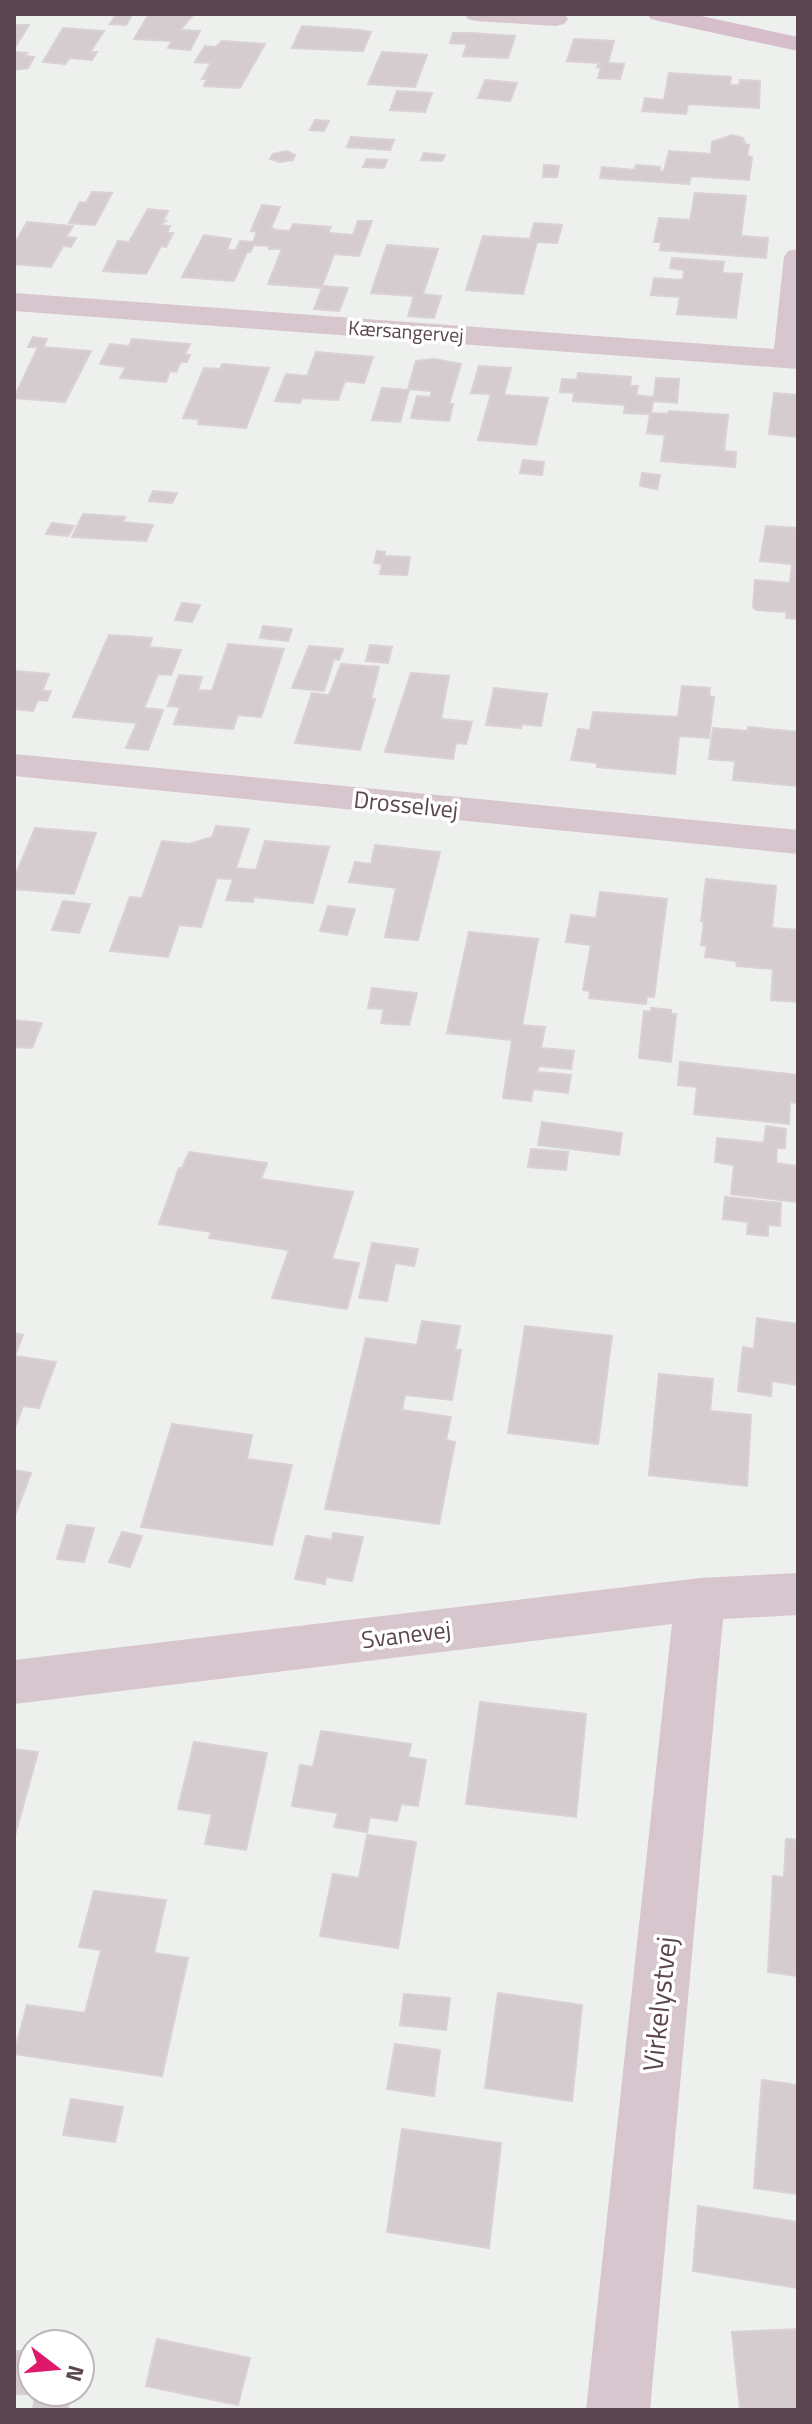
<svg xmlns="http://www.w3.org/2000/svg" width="812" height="2424" viewBox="0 0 812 2424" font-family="'Titillium Web',sans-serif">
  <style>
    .building { fill: #d5cccf; stroke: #d9d1d3; stroke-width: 2 }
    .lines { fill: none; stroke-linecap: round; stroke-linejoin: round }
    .street { fill: #d8c6cf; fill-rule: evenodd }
    .secondary { fill: #d6bfca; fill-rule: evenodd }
    .labels { text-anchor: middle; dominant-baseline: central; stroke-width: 7; stroke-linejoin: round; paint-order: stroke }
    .far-street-label { font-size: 20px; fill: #5a4550; stroke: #fff }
    .street-label { font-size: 24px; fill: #5a4550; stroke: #fff }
    .near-street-label { font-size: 28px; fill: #5a4550; stroke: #fff }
  </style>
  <rect width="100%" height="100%" fill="#edf0ed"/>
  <!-- building -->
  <g class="building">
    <polygon points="116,14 117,14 132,15 126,25 110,24"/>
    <polygon points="149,14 194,14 180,30 200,31 190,50 168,48 172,41 134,39"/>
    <polygon points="14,25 29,25 14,49"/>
    <polygon points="302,26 359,30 371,32 363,51 292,48"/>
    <polygon points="63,28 104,31 90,52 97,52 92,60 70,58 65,64 43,62"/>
    <polygon points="453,33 471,33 515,36 508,58 463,56 467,44 450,43"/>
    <polygon points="574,39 614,41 608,63 624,64 620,79 598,78 601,68 597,67 599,63 567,61"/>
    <polygon points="222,41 265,44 240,88 204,86 207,79 202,79 211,63 195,62 205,46 216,47"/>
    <polygon points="14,52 27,53 25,56 34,57 28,68 14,70"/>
    <polygon points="382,52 427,55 415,87 368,84"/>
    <polygon points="669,73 731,77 730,85 739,85 740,80 760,81 759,108 688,104 686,114 642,111 645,98 664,100"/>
    <polygon points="485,80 517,83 510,101 478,98"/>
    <polygon points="397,91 432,93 425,112 390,110"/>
    <polygon points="315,120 329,121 324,131 310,130"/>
    <polygon points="732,135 743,138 745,144 749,145 747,156 752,157 749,180 691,176 689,184 600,178 602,167 635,170 636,165 660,167 659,171 664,171 669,151 711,154 712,142"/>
    <polygon points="351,137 394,140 390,150 347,147"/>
    <polygon points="286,151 295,155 293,160 280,162 270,159 273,154"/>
    <polygon points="424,153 445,155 442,161 421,160"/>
    <polygon points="367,159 387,160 384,168 363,167"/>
    <polygon points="544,165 559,166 557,177 543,177"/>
    <polygon points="92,192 112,193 95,225 69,223 80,202 86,203"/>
    <polygon points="695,193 746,196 741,236 768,238 766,258 660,250 661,242 654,242 659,218 690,220"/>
    <polygon points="262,205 280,207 271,228 277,230 290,231 293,224 331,227 328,233 353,235 358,221 372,221 359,256 334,254 322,286 348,288 339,311 314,309 322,288 268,284 282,249 269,249 270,246 254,245 250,252 247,252 234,281 182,277 204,235 231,239 227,250 236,250 240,241 253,242 257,232 251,231"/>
    <polygon points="148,209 168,211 163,221 166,221 160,225 170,226 167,233 173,233 166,247 161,246 146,274 103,271 118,241 129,242"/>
    <polygon points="27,222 73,226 66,237 76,238 71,247 63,246 51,267 14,264 14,245"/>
    <polygon points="534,223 562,225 557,243 537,242 523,294 466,290 483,236 530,239"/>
    <polygon points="387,245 438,249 423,294 441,296 434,318 408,316 414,296 371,293"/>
    <polygon points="672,258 724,262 722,273 742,274 736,318 677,314 680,297 651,295 654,278 683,280 684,270 670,268"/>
    <polygon points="33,337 47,339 43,347 91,351 65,402 14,398 38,347 28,347"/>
    <polygon points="132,339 190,344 185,354 190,355 187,362 181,362 176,372 170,371 166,382 120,378 126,367 100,364 110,344 129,346"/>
    <polygon points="316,352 373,357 364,383 345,381 338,400 302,398 300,403 275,401 286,374 307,376"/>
    <polygon points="434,359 461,364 449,404 453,404 449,421 411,418 417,396 430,397 432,391 408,389 416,361"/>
    <polygon points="222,364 269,368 246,428 198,424 199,419 183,418 204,368 220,369"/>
    <polygon points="479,366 511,368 504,395 548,398 536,445 478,440 491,394 471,393"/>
    <polygon points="578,373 631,377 630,386 638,386 636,395 654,397 656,378 679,379 677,403 653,401 651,413 668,414 669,411 728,415 724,451 736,452 735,467 661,461 665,435 647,433 650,414 624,413 625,405 573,401 574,393 560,392 562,379 577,380"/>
    <polygon points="382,388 409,390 400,422 372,420"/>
    <polygon points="774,393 798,395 798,437 769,434"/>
    <polygon points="523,460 544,462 542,475 520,473"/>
    <polygon points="642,473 660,475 657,489 640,486"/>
    <polygon points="153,491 177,493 172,503 149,501"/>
    <polygon points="83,514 125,517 123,522 153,525 146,541 72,537"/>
    <polygon points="52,523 74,526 68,536 46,534"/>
    <polygon points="766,526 798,528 798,619 786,618 787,612 756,610 753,607 755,580 790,583 792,564 760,561"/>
    <polygon points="377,551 385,552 384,556 410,557 407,575 380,574 382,564 374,563"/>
    <polygon points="182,603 200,605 192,622 175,620"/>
    <polygon points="263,626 292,629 288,641 260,638"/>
    <polygon points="109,635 152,638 149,647 181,650 171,675 158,674 144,708 163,710 148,750 126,748 137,723 73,717"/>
    <polygon points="228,644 284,649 261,717 238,715 233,729 174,724 180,707 168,706 179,675 202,677 198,690 212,691"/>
    <polygon points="370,645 392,647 388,663 366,661"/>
    <polygon points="309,646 343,649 339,660 334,659 324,691 292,688"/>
    <polygon points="341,664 379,667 371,699 375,699 360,750 295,743 312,693 328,695 331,691"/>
    <polygon points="14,671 49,674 42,691 51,691 47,701 38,700 33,711 14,709"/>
    <polygon points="411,673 449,676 441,719 472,722 466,744 456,743 453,759 385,752"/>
    <polygon points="682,686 710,688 709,696 714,697 709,738 679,736 675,774 597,767 597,763 571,760 578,729 590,730 593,712 678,717"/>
    <polygon points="494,688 547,694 541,726 522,724 521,728 486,725"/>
    <polygon points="748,727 798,732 798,786 733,780 735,761 709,759 713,728 748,731"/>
    <polygon points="216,826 249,829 236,868 256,870 265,841 329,847 313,903 254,897 253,902 226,900 233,879 217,878 201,927 179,925 168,957 110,951 130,897 142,898 162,841 189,844 212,837"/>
    <polygon points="35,828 96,833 74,894 14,889 14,879"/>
    <polygon points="375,845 440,852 418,940 385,937 396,888 349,882 355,862 371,864"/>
    <polygon points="706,879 776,886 772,928 798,930 798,1002 771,1000 773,969 737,966 736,961 705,957 707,946 701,945 704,921 701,921"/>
    <polygon points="600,892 667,899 654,997 647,996 646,1004 589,998 590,991 583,990 591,945 566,942 571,915 596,918"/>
    <polygon points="63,901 90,904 79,933 52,930"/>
    <polygon points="328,906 355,909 347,935 320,931"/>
    <polygon points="469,932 538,939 522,1025 545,1027 541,1048 574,1051 571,1069 539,1066 537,1072 571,1075 568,1093 533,1089 531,1101 503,1098 512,1040 447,1033"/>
    <polygon points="372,988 417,993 409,1025 381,1023 384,1009 368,1008"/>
    <polygon points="651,1008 671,1010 671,1014 676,1014 671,1062 639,1058 644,1011 651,1012"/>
    <polygon points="14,1020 42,1023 32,1048 14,1047"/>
    <polygon points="680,1062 798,1075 798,1103 790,1102 789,1124 694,1114 697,1087 678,1085"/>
    <polygon points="542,1122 622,1133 619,1155 538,1145"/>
    <polygon points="766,1126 786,1129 785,1148 777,1148 776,1163 798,1166 798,1202 731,1194 734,1165 715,1162 717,1138 764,1143"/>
    <polygon points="531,1149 568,1152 566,1170 528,1167"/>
    <polygon points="189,1152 267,1163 261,1179 353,1192 332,1259 359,1263 347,1309 272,1298 289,1250 209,1238 211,1232 159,1224 179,1168 182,1168"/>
    <polygon points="725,1197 781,1203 780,1226 768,1225 768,1236 747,1234 748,1222 723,1219"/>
    <polygon points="372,1243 418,1249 414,1266 395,1263 387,1301 359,1298"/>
    <polygon points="757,1318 798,1324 798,1385 772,1381 771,1396 738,1391 743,1347 754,1349"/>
    <polygon points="422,1321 460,1326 455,1350 461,1350 452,1400 405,1395 402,1410 451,1417 446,1440 455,1442 439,1524 325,1509 366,1338 417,1345"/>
    <polygon points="525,1326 612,1336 598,1444 508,1433"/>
    <polygon points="14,1333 23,1335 15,1356 56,1362 39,1408 23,1406 14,1431"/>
    <polygon points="659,1374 713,1379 710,1411 751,1415 747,1486 649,1475"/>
    <polygon points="172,1424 252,1435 247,1459 292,1465 272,1545 141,1527"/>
    <polygon points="14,1470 31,1473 14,1518"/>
    <polygon points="67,1525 94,1528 84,1562 57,1559"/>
    <polygon points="122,1532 142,1536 130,1567 109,1562"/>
    <polygon points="333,1533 363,1537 352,1581 326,1577 325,1584 295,1579 306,1536 332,1540"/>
    <polygon points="480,1702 586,1714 576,1817 466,1804"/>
    <polygon points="321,1731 411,1744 408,1757 426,1760 418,1806 401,1804 397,1821 370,1817 367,1832 334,1827 338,1813 292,1806 300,1765 313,1767"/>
    <polygon points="194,1742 267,1753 246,1850 205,1844 212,1814 178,1809"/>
    <polygon points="14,1749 38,1752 14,1839"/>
    <polygon points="367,1835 416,1842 398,1948 320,1936 333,1874 359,1878"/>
    <polygon points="786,1839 798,1840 798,1976 768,1972 773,1876 784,1877"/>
    <polygon points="94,1891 166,1900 154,1953 188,1958 162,2076 14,2054 27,2005 85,2013 101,1950 79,1947"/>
    <polygon points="498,1993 582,2005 572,2101 485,2088"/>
    <polygon points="404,1994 450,1998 446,2030 400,2025"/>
    <polygon points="395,2044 440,2050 434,2096 387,2089"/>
    <polygon points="762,2080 798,2085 798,2194 754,2188"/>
    <polygon points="71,2099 123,2107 115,2142 63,2135"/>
    <polygon points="402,2129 501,2143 489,2248 387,2232"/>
    <polygon points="698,2206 798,2222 798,2288 693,2271"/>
    <polygon points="798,2329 798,2410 740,2410 732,2332"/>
    <polygon points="157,2339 250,2358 238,2405 146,2386"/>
    <polygon points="14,2351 32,2351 32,2392 70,2392 68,2410 33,2410 35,2394 14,2394"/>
  </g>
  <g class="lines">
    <!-- street -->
    <g class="street">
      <polygon points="464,14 564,14 568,19 564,24 556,26 476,21 468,19"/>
      <polygon points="798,249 798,369 14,311 14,293 774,349 784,257 788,251"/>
      <polygon points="14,754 798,830 798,854 14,776"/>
      <polygon points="798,1573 798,1615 723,1619 650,2410 586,2410 672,1624 14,1704 14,1660 700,1578"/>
    </g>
    <!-- secondary -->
    <polygon class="secondary" points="647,14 692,14 798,37 798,51 659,21 651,19"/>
  </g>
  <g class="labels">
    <!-- far-street labels -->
    <g class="far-street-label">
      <text transform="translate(406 331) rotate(4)">Kærsangervej</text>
    </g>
    <!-- street labels -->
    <g class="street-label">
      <text transform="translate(406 804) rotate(6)">Drosselvej</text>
      <text transform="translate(406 1634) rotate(-7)">Svanevej</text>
    </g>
    <!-- near-street labels -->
    <g class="near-street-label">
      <text transform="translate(659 2004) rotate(-84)">Virkelystvej</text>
    </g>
  </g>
  <!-- border -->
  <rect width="812" height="2424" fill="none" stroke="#5a4550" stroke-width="32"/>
  <!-- north arrow -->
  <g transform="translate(56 2368) rotate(106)"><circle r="38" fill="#ffffff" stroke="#bdb5b9" stroke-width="2"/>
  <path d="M0-6L14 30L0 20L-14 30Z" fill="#de196c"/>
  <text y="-12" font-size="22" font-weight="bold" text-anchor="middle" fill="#5a4550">N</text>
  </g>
</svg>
